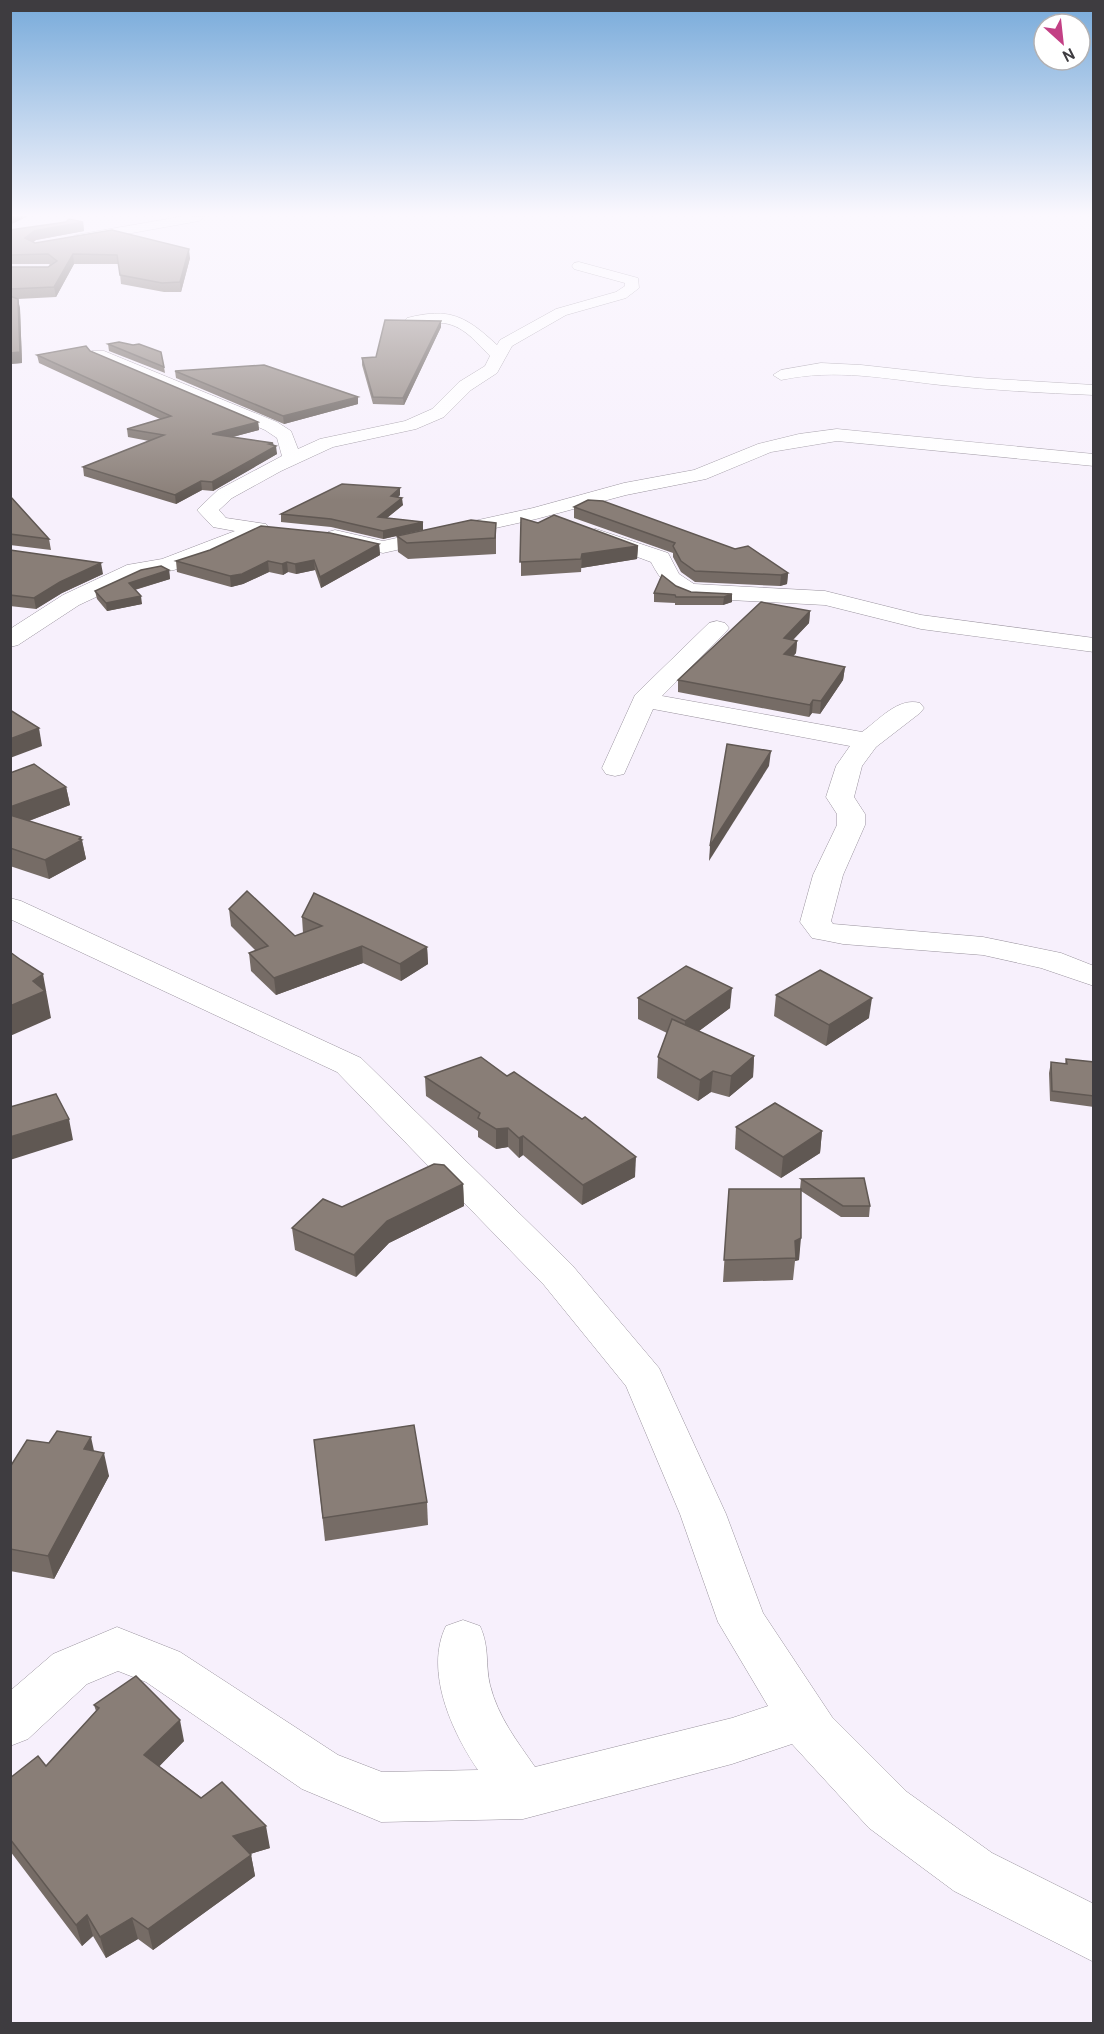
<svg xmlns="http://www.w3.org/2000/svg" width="1104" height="2034" viewBox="0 0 1104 2034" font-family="Overpass,sans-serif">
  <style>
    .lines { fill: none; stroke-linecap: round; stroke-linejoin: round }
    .minor-casing { stroke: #9a939e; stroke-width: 1 }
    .minor { fill: #fff; fill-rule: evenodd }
    .wall { fill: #766c66 }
    .shaded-wall { fill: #605853 }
    .building { fill: #897e77; stroke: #605853; stroke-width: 1.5 }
  </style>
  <rect width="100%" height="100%" fill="#f7f0fc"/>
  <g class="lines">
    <!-- minor casing -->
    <g class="minor-casing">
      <g id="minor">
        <polygon points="185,216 205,217 199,221 76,243 69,239 76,235"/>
        <path d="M579,262L638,278L639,288L626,298L566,315L512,346L497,373L471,390L444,417L416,429L333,447L281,471L232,498L219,510L226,518L266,524L269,528L266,532L210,558L174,570L141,576L79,605L18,645L10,647V629L63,595L127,565L162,559L235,531L213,527L197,510L218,490L282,456L277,438L265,430L92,357L90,354L92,351H104L277,422L291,431L298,449L320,439L405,421L432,409L459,382L485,366L490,356C474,340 460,321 435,323C425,323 416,327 407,324L404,321L407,318C449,307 466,316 497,345L500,340L556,309L616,292L625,286V283L574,269L572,266L574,263Z"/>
        <path d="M821,363L861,365L979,378L1094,385V395C1043,393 992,390 941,385C887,379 836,368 781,380L773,375L781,370Z"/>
        <polygon points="837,429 1094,454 1094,466 837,441 771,452 706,479 626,495 536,519 383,553 328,540 325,536 328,532 335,530 383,541 533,508 624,483 694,470 758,444 799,434"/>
        <path d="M596,529L668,553L679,574L694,584L825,591L921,615L1094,638V652L921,629L825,605L691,598C670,592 661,581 651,562L589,539L586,535L589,531Z"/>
        <path d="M717,621L725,623L729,628L725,633L662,696L862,732C879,720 898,697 920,703L924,708L920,713L876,747L862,766L854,797L865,814V825L843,875L831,921L833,924L983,937L1061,953L1094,966V986L1041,968L983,955L843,944L823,940L812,938L800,922L813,875L837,825V814L826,797L836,766L850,746L653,709L624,774L615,776L606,774L602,768L635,695L709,623Z"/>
        <path d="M10,898L21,901L361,1058L572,1265L659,1368L726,1514L763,1613L832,1717L907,1792L992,1853L1094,1904V1962L954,1891L869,1828L792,1744L732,1764L523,1819L381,1822L302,1789L146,1682L118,1671L87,1684L28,1739L10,1746V1691L53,1654L117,1627L180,1652L338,1755L382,1772L478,1770C452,1732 424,1671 446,1626L463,1620L480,1626C490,1648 485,1664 490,1685C498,1717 517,1741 535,1767L732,1718L768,1706L718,1622L680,1514L626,1386L544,1285L337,1072L10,919Z"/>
      </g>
    </g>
    <!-- minor -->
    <use href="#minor" class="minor"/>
  </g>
  <!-- wall -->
  <g class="wall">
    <polygon points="83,222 84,231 36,240 33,242 35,243 190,258 181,292 164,292 121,284 119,264 74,264 56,297 18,299 20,309 22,363 10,364 10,267 48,267 50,265 49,264 10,264 10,230"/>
    <polygon points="441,321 441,327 404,405 373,404 362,365 362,358 376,357"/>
    <polygon points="108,344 164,367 165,373 109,351"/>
    <polygon points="90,351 258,422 259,430 233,437 273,443 277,454 213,491 202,490 176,504 84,476 83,467 149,441 128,437 127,429 160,419 39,363 37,355"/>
    <polygon points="175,371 358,397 358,404 284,424 176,378"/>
    <polygon points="400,488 400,495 398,497 403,505 387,518 423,522 423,530 383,539 331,527 281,522 281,514"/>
    <polygon points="10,496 49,539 51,550 10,545"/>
    <polygon points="574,507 788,573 787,584 780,586 695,582 681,572 673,557 673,553 574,518"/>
    <polygon points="521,518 538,523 638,546 637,559 581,568 581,572 521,576"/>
    <polygon points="496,523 496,554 408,559 398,552 397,536"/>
    <polygon points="379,544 380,555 321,588 315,570 296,574 288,572 283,575 269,572 243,584 231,587 177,572 176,561"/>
    <polygon points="10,550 103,574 62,593 36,609 10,606"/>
    <polygon points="169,570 170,579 135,590 142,604 107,611 97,599 95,591"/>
    <polygon points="676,586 691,592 732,594 732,602 723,605 675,605 675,603 654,602 654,593"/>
    <polygon points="810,611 809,623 793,640 797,641 796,653 793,656 845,667 843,680 820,714 812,713 809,717 678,692 678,680"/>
    <polygon points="10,773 66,787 70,805 29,821 82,840 86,859 49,879 10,866"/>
    <polygon points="229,909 295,936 303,933 302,917 427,947 428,964 401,981 363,963 276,995 251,971 249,953 256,951 231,926"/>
    <polygon points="776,995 869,1018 826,1046 774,1016"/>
    <polygon points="638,998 730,1008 699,1031 754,1056 753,1077 729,1097 711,1092 698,1101 657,1078 658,1057 667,1033 638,1019"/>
    <polygon points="1066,1059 1094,1062 1094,1107 1050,1101 1049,1073 1051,1062 1065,1064"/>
    <polygon points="425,1077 635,1177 582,1205 523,1155 519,1158 508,1147 496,1149 478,1137 478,1131 426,1096"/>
    <polygon points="736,1127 822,1131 820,1153 781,1178 735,1149"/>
    <polygon points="801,1179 870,1206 869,1217 841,1217 801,1191 799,1260 795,1261 793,1280 723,1282 729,1189 800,1189"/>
    <polygon points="463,1184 464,1206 389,1243 356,1277 295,1250 292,1228 342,1207"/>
    <polygon points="314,1440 427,1502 428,1525 325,1541"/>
    <polygon points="94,1451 109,1476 54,1579 10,1571 10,1467"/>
    <polygon points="94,1705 184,1741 159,1766 270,1848 250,1854 251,1855 255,1876 153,1950 138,1939 106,1958 93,1936 82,1946 10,1851 10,1778 46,1766 96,1711"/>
  </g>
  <!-- shaded-wall -->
  <g class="shaded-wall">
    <polygon points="10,216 28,216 10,225"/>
    <polygon points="83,222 84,231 36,240 27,247 25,238 34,231"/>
    <polygon points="189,249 190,258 181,292 180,282"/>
    <polygon points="73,254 74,264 56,297 54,287"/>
    <polygon points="18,299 20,309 22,363 10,364 10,353"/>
    <polygon points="441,321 441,327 404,405 403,398"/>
    <polygon points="358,397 358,404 284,424 283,416"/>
    <polygon points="258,422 259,430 213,442 212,434"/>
    <polygon points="273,443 273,447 276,446 277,454 213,491 212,482"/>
    <polygon points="201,481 202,490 176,504 175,495"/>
    <polygon points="400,488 400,495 391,504 391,496"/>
    <polygon points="402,498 403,505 378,525 378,517"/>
    <polygon points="423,522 423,530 383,539 383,531"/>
    <polygon points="379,544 380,555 321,588 320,577"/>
    <polygon points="638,546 637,559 581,568 581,572 582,554"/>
    <polygon points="314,560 315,570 296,574 295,564"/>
    <polygon points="268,561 269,572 243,584 231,587 230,576"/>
    <polygon points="287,562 288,572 283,575 282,564"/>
    <polygon points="101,563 103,574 62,593 36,609 34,598 60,582"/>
    <polygon points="169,570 170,579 130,591 129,583"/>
    <polygon points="788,573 787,584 780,586 781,575"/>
    <polygon points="732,594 732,602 723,605 724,597"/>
    <polygon points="141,596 142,604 107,611 106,603"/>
    <polygon points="810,611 809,623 783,650 784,638"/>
    <polygon points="797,641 796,653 783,667 784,654"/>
    <polygon points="845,667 843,680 820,714 821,701"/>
    <polygon points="813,700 812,713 809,717 810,705"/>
    <polygon points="39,728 42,746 10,758 10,739"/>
    <polygon points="771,751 769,766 709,861 710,846"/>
    <polygon points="66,787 70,805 10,828 10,807"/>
    <polygon points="81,837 86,859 49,879 45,860"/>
    <polygon points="362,946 363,963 276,995 274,978"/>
    <polygon points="427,947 428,964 401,981 400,964"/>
    <polygon points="43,974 51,1018 10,1036 10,1006 33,981"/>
    <polygon points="732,988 730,1008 684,1042 685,1021"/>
    <polygon points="872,998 869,1018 826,1046 829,1025"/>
    <polygon points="754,1056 753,1077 729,1097 731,1076"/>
    <polygon points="713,1071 711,1092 698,1101 700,1080"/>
    <polygon points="69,1119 73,1140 10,1160 10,1137"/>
    <polygon points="508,1128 508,1147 496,1149 496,1129"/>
    <polygon points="822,1131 820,1153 781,1178 783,1157"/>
    <polygon points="523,1136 523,1155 519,1158 519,1138"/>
    <polygon points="636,1157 635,1177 582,1205 583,1185"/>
    <polygon points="463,1184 464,1206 389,1243 356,1277 354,1255 387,1221"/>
    <polygon points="801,1238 799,1260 795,1261 795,1241"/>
    <polygon points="91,1437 96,1460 84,1449"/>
    <polygon points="104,1453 109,1476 54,1579 48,1556"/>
    <polygon points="180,1720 184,1741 149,1777 144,1755"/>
    <polygon points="266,1826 270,1848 237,1858 233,1836"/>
    <polygon points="251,1855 255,1876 153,1950 148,1929"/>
    <polygon points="87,1915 93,1936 82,1946 76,1925"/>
    <polygon points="132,1918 138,1939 106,1958 100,1937"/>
  </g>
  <!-- building -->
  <g class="building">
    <polygon points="69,219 83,222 34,231 25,238 35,243 112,230 189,249 180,282 162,283 120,275 117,255 73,254 54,287 10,289 10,267 48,267 57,261 48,254 10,255 10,230 66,222"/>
    <polygon points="10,296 18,299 20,352 10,353"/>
    <polygon points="385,320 441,321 403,398 373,397 362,358 376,357"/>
    <polygon points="119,342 133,345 139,344 161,352 164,367 108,344"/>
    <polygon points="86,346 90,351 258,422 212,434 273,443 269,444 276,446 212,482 201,481 175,495 83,467 164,435 127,429 171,416 37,355"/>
    <polygon points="264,365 358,397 283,416 175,371"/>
    <polygon points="342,484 400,488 391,496 402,498 378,517 423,522 383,531 331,519 281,514"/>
    <polygon points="10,496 49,539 10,534"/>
    <polygon points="588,500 603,501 735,549 748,546 788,573 781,575 695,571 681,561 673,546 675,543 574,507"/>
    <polygon points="554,515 638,546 582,554 581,559 520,562 521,518 538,523"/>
    <polygon points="471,520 496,523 495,538 407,543 397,536"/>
    <polygon points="261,526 330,533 379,544 320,577 314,560 295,564 287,562 282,564 268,561 242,574 230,576 176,561 210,550"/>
    <polygon points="10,550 101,563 60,582 34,598 10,595"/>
    <polygon points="161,566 169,570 129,583 141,596 106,603 95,591 141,570"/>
    <polygon points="662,575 676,586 691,592 732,594 724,597 676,597 675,595 654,593"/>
    <polygon points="761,602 810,611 784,638 797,641 784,654 845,667 821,701 813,700 810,705 678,680"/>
    <polygon points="10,710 39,728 10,739"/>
    <polygon points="727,744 771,751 710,846"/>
    <polygon points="34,764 66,787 10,807 10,773"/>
    <polygon points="10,815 81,837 79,839 82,840 45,860 10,848"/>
    <polygon points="247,891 295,936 322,926 302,917 314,893 427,947 400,964 362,946 274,978 249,953 268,946 229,909"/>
    <polygon points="10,952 21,960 43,974 33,981 45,991 10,1006"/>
    <polygon points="686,966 732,988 685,1021 638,998"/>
    <polygon points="820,970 872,998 829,1025 776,995"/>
    <polygon points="672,1019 754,1056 731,1076 713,1071 700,1080 658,1057"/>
    <polygon points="481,1057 507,1076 514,1072 582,1119 585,1117 636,1157 583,1185 523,1136 519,1138 508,1128 496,1129 478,1118 480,1113 425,1077"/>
    <polygon points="1066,1059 1094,1062 1094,1096 1052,1091 1051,1062 1067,1064"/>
    <polygon points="56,1094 69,1119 10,1137 10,1107"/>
    <polygon points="775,1103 822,1131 783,1157 736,1127"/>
    <polygon points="434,1164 444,1165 463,1184 387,1221 354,1255 292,1228 323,1199 342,1207"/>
    <polygon points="864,1178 870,1206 843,1206 801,1179"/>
    <polygon points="729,1189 801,1189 801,1238 795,1241 796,1258 724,1260"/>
    <polygon points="414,1425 427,1502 323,1518 314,1440"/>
    <polygon points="57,1431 91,1437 84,1449 104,1453 48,1556 10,1549 10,1467 27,1440 49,1443"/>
    <polygon points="136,1676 180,1720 144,1755 201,1798 222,1782 266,1826 233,1836 251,1855 148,1929 132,1918 100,1937 87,1915 76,1925 10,1839 10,1778 38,1756 46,1766 99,1708 94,1705"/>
  </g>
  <!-- sky -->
  <linearGradient id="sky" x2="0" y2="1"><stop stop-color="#77aada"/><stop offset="0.43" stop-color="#fbf8fe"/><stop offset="1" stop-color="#fbf8fe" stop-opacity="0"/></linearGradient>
  <rect width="1104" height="500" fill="url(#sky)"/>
  <!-- border -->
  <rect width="1104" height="2034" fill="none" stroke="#3e3c40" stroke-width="24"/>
  <!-- north arrow -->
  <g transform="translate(1062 42) rotate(153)"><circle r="28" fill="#ffffff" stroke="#b2b1b3" stroke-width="1.5"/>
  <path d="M0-4.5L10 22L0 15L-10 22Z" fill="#c34085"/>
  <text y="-9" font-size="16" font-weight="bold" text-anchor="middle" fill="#3e3c40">N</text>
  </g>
</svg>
